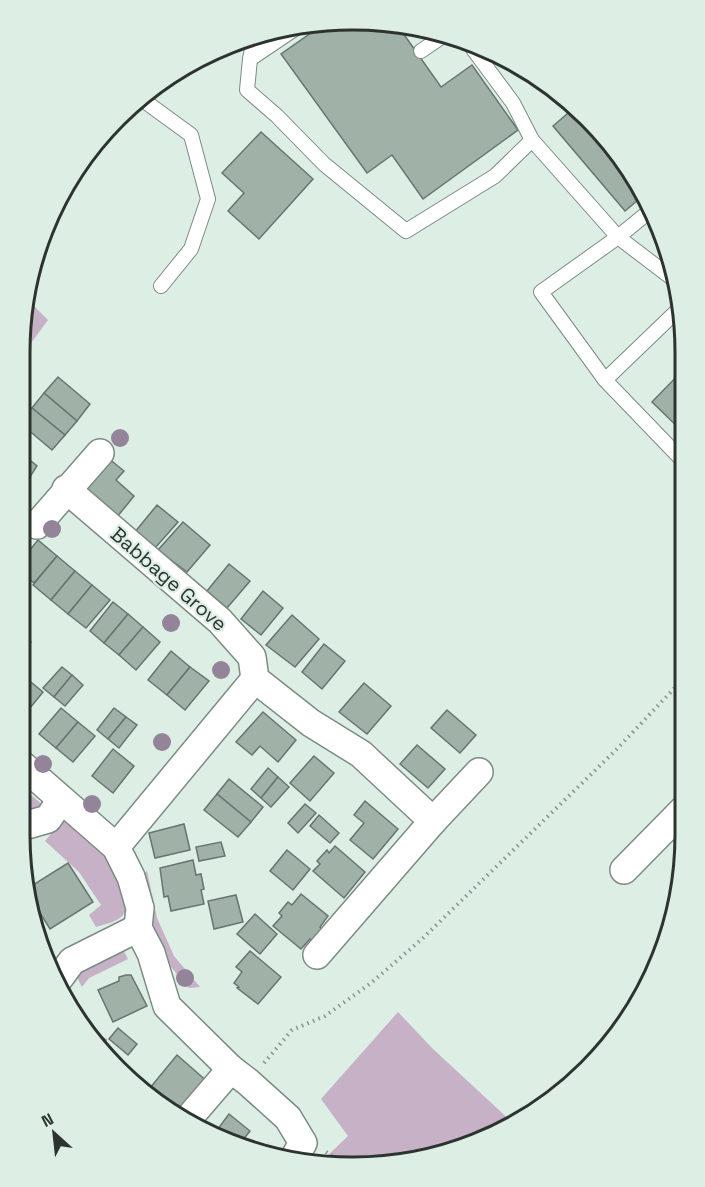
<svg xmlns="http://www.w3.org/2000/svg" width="705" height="1187" viewBox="0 0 705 1187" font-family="'Space Grotesk',sans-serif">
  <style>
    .green { fill: #c6b1c6 }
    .building { fill: #a0b1a8; stroke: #66766e; stroke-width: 1.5 }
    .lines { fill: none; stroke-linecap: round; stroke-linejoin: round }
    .lane-casing { stroke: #7c8c83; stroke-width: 16 }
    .street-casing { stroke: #7c8c83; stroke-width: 30 }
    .path { stroke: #88948d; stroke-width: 4; stroke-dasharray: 1.5 4.5; stroke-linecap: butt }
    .lane { stroke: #fff; stroke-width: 14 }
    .street { stroke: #fff; stroke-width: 27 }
    .tree { fill: #938499 }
    .labels { text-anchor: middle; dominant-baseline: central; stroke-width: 4.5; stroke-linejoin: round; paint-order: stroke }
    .street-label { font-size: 20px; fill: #2d3430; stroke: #ddeee5 }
    .rim { fill: none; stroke: #2d3430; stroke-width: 3 }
  </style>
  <rect width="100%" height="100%" fill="#ddeee5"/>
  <!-- green -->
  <g class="green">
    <polygon points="27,299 48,320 20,358 20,330"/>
    <polygon points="20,786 43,805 32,815 20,817"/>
    <path d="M63,819C90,841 111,855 122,889C125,896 128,905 125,912C120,922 105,924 96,927L89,915L101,905L79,872L45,841Z"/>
    <polygon points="147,871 157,918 174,956 200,987 189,988 164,959 156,943 138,877"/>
    <polygon points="122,948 128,959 89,978 82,987 77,977 93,961"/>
    <polygon points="398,1012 433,1049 512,1122 460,1150 353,1167 321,1162 348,1136 321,1099"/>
  </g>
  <!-- building -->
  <g class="building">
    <polygon points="321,26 398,26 441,87 472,65 518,130 423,199 392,155 367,173 281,54"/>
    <polygon points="574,108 603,133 641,186 644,195 625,211 553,126"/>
    <polygon points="261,132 313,179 259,239 228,211 244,193 222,173"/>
    <polygon points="685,368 685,434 652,402"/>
    <polygon points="58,377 90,404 77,421 44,393"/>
    <polygon points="44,393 77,421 65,435 32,408"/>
    <polygon points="32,408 65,435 52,450 20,423"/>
    <polygon points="20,452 37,466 26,483 20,477"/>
    <polygon points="108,458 124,471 116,480 134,496 117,517 82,489"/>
    <polygon points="157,505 178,522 155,548 135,532"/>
    <polygon points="183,522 210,545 187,572 158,550"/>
    <polygon points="38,540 57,556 34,583 20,571 20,562"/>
    <polygon points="57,556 75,571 51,600 33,585"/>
    <polygon points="229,564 250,581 227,608 207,591"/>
    <polygon points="75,571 92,585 68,614 51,600"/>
    <polygon points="92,585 110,600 86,628 68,614"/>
    <polygon points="263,591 283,608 261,635 241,619"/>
    <polygon points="113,602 128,614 104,643 90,631"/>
    <polygon points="128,614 143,627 119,655 104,643"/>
    <polygon points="292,615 319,639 295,667 266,645"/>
    <polygon points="143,627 160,642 136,670 119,655"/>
    <polygon points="21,633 31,642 20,655 20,634"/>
    <polygon points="324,644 345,661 322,689 302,672"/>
    <polygon points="171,651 190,667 167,695 148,680"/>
    <polygon points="62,667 72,675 54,697 43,688"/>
    <polygon points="190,667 209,681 185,710 167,695"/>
    <polygon points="20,673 26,678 20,686"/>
    <polygon points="72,675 83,685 65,706 54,697"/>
    <polygon points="26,678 43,692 21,719 20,686"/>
    <polygon points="364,683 391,706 367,734 339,712"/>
    <polygon points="61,708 78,722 56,748 39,734"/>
    <polygon points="114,708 126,717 108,739 97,730"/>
    <polygon points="447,710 476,735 460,753 431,728"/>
    <polygon points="263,712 296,740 278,762 260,746 252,755 236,742"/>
    <polygon points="126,717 137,725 119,748 108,739"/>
    <polygon points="78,722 95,736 73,762 56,748"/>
    <polygon points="417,745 445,769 428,788 400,764"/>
    <polygon points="113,749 134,766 113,793 92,776"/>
    <polygon points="314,756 334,773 310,801 290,783"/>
    <polygon points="268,768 278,777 261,798 251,789"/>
    <polygon points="278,777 289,787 271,807 261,798"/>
    <polygon points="229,779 263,807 251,822 217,794"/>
    <polygon points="217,794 251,822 238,837 204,810"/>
    <polygon points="365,801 398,829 373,859 350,840 364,823 354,815"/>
    <polygon points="305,804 316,813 298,833 288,823"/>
    <polygon points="319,815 339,833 330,843 310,826"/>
    <polygon points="184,824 190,850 155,858 149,833"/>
    <polygon points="221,842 225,856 199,861 196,847"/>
    <polygon points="335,846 365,872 344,898 313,871 320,864 317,861 327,850 329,853"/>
    <polygon points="287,850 310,869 293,890 270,871"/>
    <polygon points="193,860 196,875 201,874 204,889 201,890 204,904 171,911 168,896 164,897 160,868"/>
    <polygon points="68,863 93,902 50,929 30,897 28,888"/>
    <polygon points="301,894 328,916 320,927 322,930 312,942 310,939 301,949 273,926 282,916 279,913 288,902 292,905"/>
    <polygon points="236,895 243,922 214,929 208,901"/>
    <polygon points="255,914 277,934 260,954 237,934"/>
    <polygon points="37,939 46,947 43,952 37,941"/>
    <polygon points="250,951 281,977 258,1004 237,988 239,987 234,983 242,972 236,967"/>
    <polygon points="126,975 131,975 147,1006 113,1022 98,990 119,981 119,977"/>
    <polygon points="78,1018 106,1040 99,1048 88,1037"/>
    <polygon points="118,1028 137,1044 128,1055 109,1039"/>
    <polygon points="177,1055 209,1083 181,1115 150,1099 145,1094"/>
    <polygon points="229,1114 250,1131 238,1146 217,1130"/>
  </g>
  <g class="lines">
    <!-- lane casing -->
    <g class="lane-casing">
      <g id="lane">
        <polyline points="254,40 250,59 247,90 277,116 324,164 406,231 495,176 532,140 513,103 473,49"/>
        <polyline points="421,51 443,36"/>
        <polyline points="250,59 299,26"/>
        <polyline points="143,100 191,135 208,199 191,249 161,286"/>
        <polyline points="532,140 618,237 651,210"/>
        <polyline points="677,282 618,237 541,292 605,380 685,463"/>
        <polyline points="605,380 681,307"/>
      </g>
    </g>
    <!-- street casing -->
    <g class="street-casing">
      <g id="street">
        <polyline points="66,489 220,621 252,657 255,679 311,723 361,754 433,821"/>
        <polyline points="37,525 100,453"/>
        <polyline points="20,763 116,847 131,877 140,908 138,928 151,953 167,1006 231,1069 248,1082 288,1118 303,1143 294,1158"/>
        <polyline points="20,827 48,819 61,800"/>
        <polyline points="116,847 255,679"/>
        <polyline points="624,870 685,808"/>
        <polyline points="317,955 433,821 479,772"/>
        <polyline points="58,980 72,961 138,928"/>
        <polyline points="188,1119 231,1069"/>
      </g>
    </g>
    <!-- path -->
    <g class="path">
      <polyline points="264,1063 292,1030 325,1016 371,983 422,939 616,750 685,677"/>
      <polyline points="326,1152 341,1161"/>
      <polyline points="262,1153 269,1143"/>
    </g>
    <!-- lane -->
    <use href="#lane" class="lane"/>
    <!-- street -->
    <use href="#street" class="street"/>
  </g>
  <!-- trees -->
  <g class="tree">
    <circle cx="120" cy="438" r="9"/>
    <circle cx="52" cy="529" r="9"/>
    <circle cx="171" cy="623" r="9"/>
    <circle cx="221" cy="670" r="9"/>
    <circle cx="162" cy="742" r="9"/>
    <circle cx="43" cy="764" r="9"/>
    <circle cx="92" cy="804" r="9"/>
    <circle cx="185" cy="978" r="9"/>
  </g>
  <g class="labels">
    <!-- street labels -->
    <g class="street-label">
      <text transform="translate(169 579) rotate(41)">Babbage Grove</text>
    </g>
  </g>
  <!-- crop -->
  <path d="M0 0H705V1187H0ZM352 30H353A322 322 0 0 1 675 352V835A322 322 0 0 1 353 1157H352A322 322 0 0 1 30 835V352A322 322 0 0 1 352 30Z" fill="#ddeee5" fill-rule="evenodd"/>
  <path class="rim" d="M352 30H353A322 322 0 0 1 675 352V835A322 322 0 0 1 353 1157H352A322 322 0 0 1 30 835V352A322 322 0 0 1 352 30Z"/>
  <!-- north arrow -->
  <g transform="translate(54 1133) rotate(333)" stroke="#ddeee5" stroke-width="4.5" paint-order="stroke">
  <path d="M0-4.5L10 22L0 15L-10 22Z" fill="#2d3430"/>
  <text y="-9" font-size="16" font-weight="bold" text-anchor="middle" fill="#2d3430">N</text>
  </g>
</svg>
